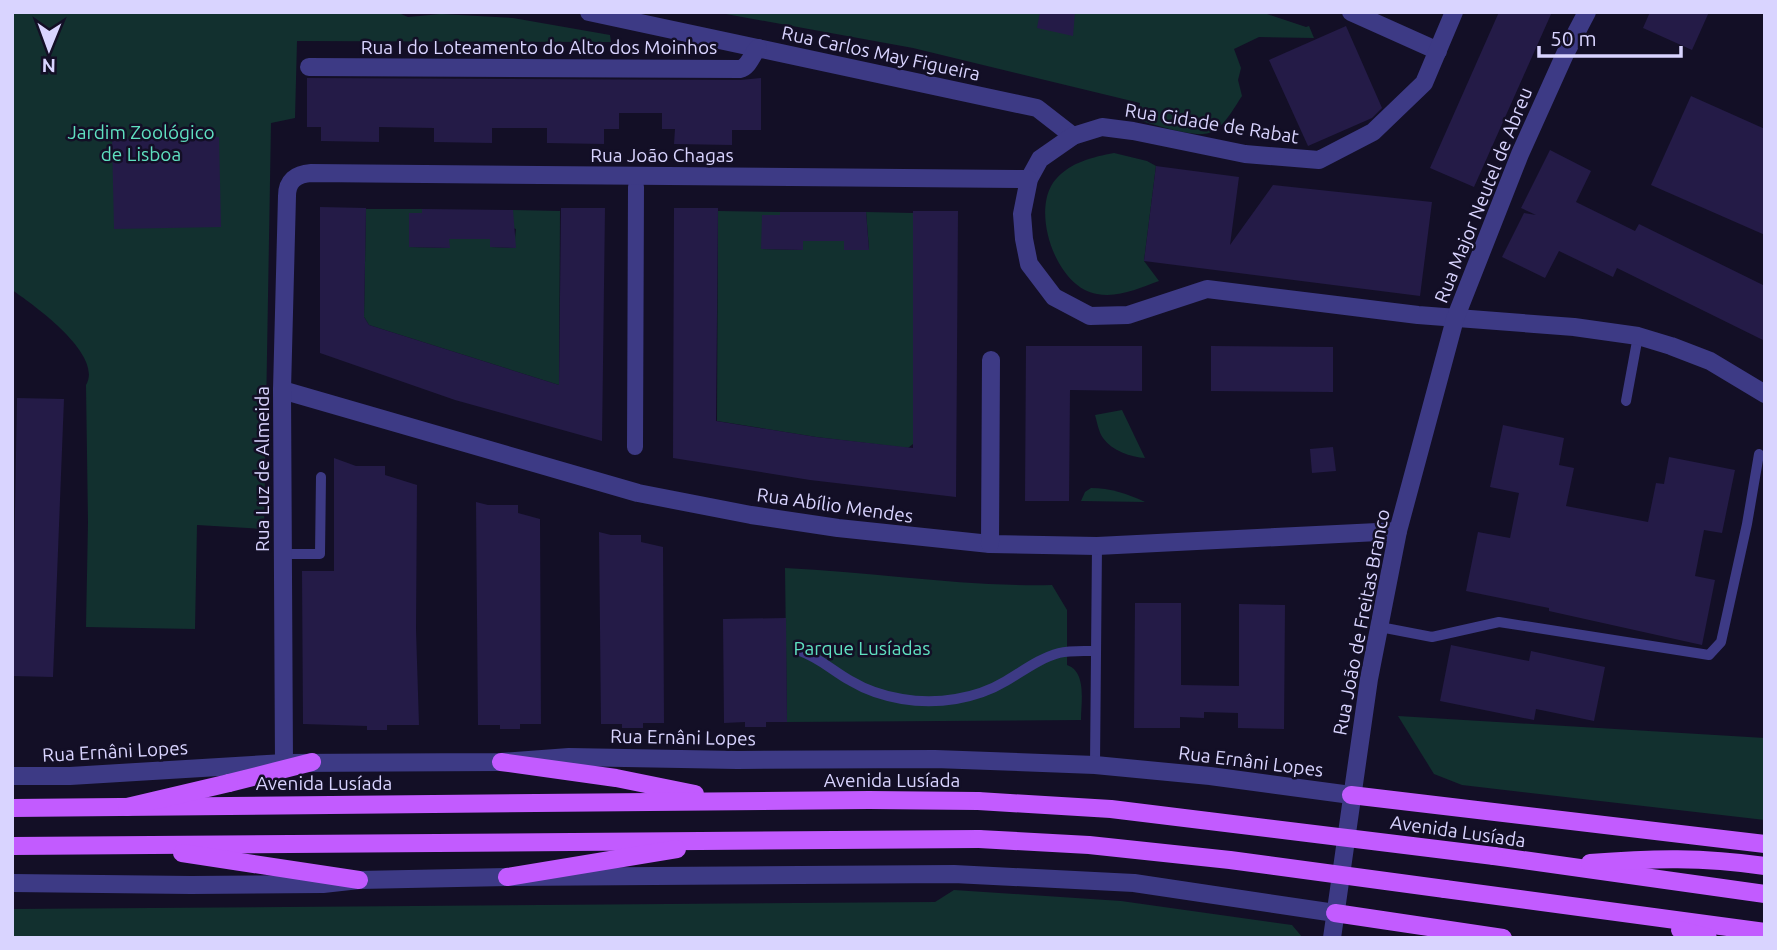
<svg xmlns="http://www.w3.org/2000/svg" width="1777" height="950" viewBox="0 0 1777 950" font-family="Ubuntu,sans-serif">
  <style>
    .green { fill: #12302f }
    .building { fill: #241b47 }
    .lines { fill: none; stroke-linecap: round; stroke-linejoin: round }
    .service { stroke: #3d3a85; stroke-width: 10 }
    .pedestrian { stroke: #3d3a85; stroke-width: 16 }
    .minor { stroke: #3d3a85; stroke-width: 18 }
    .primary { stroke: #c25bff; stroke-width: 18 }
    .primary-bridge { stroke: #c25bff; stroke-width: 18 }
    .labels { text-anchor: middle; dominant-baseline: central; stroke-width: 5; stroke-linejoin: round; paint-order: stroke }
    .street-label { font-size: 19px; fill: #d9d4ff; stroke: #130f26 }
    .park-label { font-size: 19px; fill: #5fe0c0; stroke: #130f26 }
  </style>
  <rect width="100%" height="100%" fill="#130f26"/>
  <!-- green -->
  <g class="green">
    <path d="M12,12H396L408,17L441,14L513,18L610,35L611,42L297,41L295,118L271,123L264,529L197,525L195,629L86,627L88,522L86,385C104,355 34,305 12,290Z"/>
    <path d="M715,12H1261L1306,27L1309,26L1314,38L1259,37L1234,49L1241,68L1238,80L1242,96C1234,108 1223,129 1209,133C1193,138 1154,124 1137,120L1140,103L913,48Z"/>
    <path d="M1114,153L1147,161L1156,166L1144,261L1159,281C1139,288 1119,298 1097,294C1056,288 1029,209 1056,179C1071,162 1093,157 1114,153Z"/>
    <polygon points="366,209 422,209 422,213 409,213 409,247 449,248 449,239 490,239 491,247 514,248 516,229 513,228 513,210 560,211 559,385 369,325 364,317"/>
    <polygon points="718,211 780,212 780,215 762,215 762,249 802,250 803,241 844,241 869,249 866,212 913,213 913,444 908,448 816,437 717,421"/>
    <path d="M1122,410L1145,458C1131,457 1112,451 1103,438C1099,433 1097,422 1095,415Z"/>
    <path d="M1091,488C1110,488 1128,494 1145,502L1081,501L1085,492Z"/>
    <path d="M785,568C875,572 963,587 1052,585L1067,610V665C1087,672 1081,702 1081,720L787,722Z"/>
    <polygon points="1398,716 1765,738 1765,820 1462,785 1434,774"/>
    <polygon points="954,890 1121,901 1292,925 1303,938 12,938 12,909 935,902"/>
  </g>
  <!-- building -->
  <g class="building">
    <polygon points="1040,12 1075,12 1073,36 1037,28"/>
    <polygon points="1499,12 1552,12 1474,187 1430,168"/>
    <polygon points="1650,12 1709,12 1692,50 1643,28"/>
    <polygon points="1346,26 1382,108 1372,118 1308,146 1269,60"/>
    <polygon points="307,78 740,80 761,78 761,130 732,130 732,145 674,144 675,129 662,129 662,113 619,113 619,129 604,129 604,144 547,143 547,128 492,128 492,143 434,142 434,128 379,127 379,142 321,141 321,127 307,127"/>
    <polygon points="1691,96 1765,129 1765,235 1651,185"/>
    <polygon points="219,137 221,227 114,229 112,139"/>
    <polygon points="1550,150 1591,171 1576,202 1635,231 1639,224 1765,286 1765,341 1617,268 1613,277 1559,251 1545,278 1502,257 1524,213 1536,215 1521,208"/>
    <polygon points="1156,166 1239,177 1230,245 1273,185 1432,202 1420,296 1144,261"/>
    <polygon points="320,207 366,208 364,317 369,325 559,385 561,208 605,208 602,441 455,400 320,353"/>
    <polygon points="674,208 718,208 716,421 816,437 913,448 913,211 958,211 956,497 810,480 673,458"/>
    <polygon points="422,209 513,210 516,248 490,247 490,239 449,239 450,248 409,247 409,213 422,213"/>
    <polygon points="780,212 866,212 869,250 844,250 844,241 803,241 803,250 761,249 762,215 780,215"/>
    <polygon points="1026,346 1142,346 1142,391 1070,390 1069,501 1025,501"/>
    <polygon points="1211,346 1333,347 1333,392 1211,391"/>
    <polygon points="17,398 64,399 53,677 12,676"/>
    <polygon points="1503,425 1564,438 1559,465 1574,468 1566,506 1648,522 1656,483 1664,484 1669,457 1735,470 1722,533 1704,530 1695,576 1715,580 1702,645 1549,611 1549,608 1466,591 1478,532 1510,538 1519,493 1490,487"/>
    <polygon points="1333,447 1336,471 1312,473 1310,449"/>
    <polygon points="334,458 356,466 385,466 385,475 417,485 416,630 419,725 387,725 387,730 367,730 367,726 303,724 302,571 334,571"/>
    <polygon points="476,502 488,505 518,505 518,513 540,519 541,724 520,724 520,729 500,729 500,725 478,725"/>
    <polygon points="599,532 611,535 641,535 641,542 663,547 664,723 643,723 643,728 622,728 622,724 601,724"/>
    <polygon points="1135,603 1181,603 1181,685 1239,686 1239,604 1285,605 1284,729 1238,728 1238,713 1204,712 1204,718 1180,717 1180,728 1134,728"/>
    <polygon points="786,618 787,722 766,722 766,727 745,727 745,722 724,723 723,619"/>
    <polygon points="1451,645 1529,661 1531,651 1605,667 1594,721 1536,709 1534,720 1440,701"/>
  </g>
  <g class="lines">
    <!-- service -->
    <g class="service">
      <polyline points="1626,401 1638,336"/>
      <polyline points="282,554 320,554 321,477"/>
      <polyline points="1380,627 1432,637 1499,622 1709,655 1721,642 1747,524 1759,454"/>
      <path d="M800,651C820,658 833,671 851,681C866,690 884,696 902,699C937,705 976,699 1006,681C1023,671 1040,658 1059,653C1071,650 1084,651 1096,651"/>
      <polyline points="1095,765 1097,546"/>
    </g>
    <!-- pedestrian -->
    <polyline class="pedestrian" points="635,447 636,187"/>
    <!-- minor -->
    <g class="minor">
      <polyline points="589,12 1037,108 1073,136"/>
      <polyline points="1351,12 1438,51"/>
      <polyline points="1454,12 1424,83 1373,132 1319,160 1245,154 1133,131 1102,127 1073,136 1040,159 1029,179 1022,214 1024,239 1029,264 1054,297 1090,316 1128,315 1207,289 1418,315 1574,327 1638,336 1671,346 1710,361 1765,394"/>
      <path d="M309,67L740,69C749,67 752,54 758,48"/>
      <polyline points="282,390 638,493 751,515 838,528 990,544 1097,546 1398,531"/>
      <polyline points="990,544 991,360"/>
      <path d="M284,763L282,390L287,196C287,181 296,174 311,173L1029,179"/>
      <polyline points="12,776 70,776 284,763 501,762 569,757 737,760 935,759 1095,765 1210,776 1351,795"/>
      <polyline points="12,883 191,885 323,884 359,880 507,877 954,874 1134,883 1335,913"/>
      <polyline points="1332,938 1369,679 1398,531 1455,319 1520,154 1565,54 1587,12"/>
    </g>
    <!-- primary -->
    <g class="primary">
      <polyline points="501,762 616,778 695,794"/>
      <polyline points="229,783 312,762"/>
      <polyline points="1351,795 1765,844"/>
      <polyline points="12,808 869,800 978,801"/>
      <polyline points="12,846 979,839"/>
      <polyline points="182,853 359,880"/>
      <polyline points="1494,856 1765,894"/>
      <path d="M1590,863C1653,858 1702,857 1765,866"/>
      <polyline points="507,877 677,849"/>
      <polyline points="1445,889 1765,932"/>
      <polyline points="1335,913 1503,938"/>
      <polyline points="1680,930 1708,938"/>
    </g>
    <!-- primary-bridge -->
    <g class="primary-bridge">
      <polyline points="978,801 1111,809 1494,856"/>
      <polyline points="127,807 229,783"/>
      <polyline points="979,839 1089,845 1230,860 1445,889"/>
    </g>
  </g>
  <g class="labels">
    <!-- street labels -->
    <g class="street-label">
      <text x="539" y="47">Rua I do Loteamento do Alto dos Moinhos</text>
      <text transform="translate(881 53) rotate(12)">Rua Carlos May Figueira</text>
      <text transform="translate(1212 123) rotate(9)">Rua Cidade de Rabat</text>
      <text x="662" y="155">Rua João Chagas</text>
      <text transform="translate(1483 195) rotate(-68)">Rua Major Neutel de Abreu</text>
      <text transform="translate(262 469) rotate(-90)">Rua Luz de Almeida</text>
      <text transform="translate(835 505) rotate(8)">Rua Abílio Mendes</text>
      <text transform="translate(1361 622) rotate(-79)">Rua João de Freitas Branco</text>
      <text transform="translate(683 737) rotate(1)">Rua Ernâni Lopes</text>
      <text transform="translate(115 751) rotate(-3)">Rua Ernâni Lopes</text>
      <text transform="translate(1251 761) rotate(7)">Rua Ernâni Lopes</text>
      <text x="892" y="780">Avenida Lusíada</text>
      <text x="324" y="783">Avenida Lusíada</text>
      <text transform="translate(1458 831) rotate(8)">Avenida Lusíada</text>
    </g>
    <!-- park labels -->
    <g class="park-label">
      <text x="141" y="132">Jardim Zoológico<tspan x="141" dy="22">de Lisboa</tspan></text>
      <text x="862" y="648">Parque Lusíadas</text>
    </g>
  </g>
  <!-- border -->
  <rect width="1777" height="950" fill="none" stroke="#d9d4ff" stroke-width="28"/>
  <!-- north arrow -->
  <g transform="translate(49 49) rotate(181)" stroke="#130f26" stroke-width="5" paint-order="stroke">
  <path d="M0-5L12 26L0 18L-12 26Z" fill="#d9d4ff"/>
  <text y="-10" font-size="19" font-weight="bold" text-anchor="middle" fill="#d9d4ff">N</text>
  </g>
  <!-- scale -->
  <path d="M1539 46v10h142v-10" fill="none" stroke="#d9d4ff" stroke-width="3.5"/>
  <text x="1550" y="46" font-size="21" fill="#d9d4ff" stroke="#130f26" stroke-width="5" paint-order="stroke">50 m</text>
</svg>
